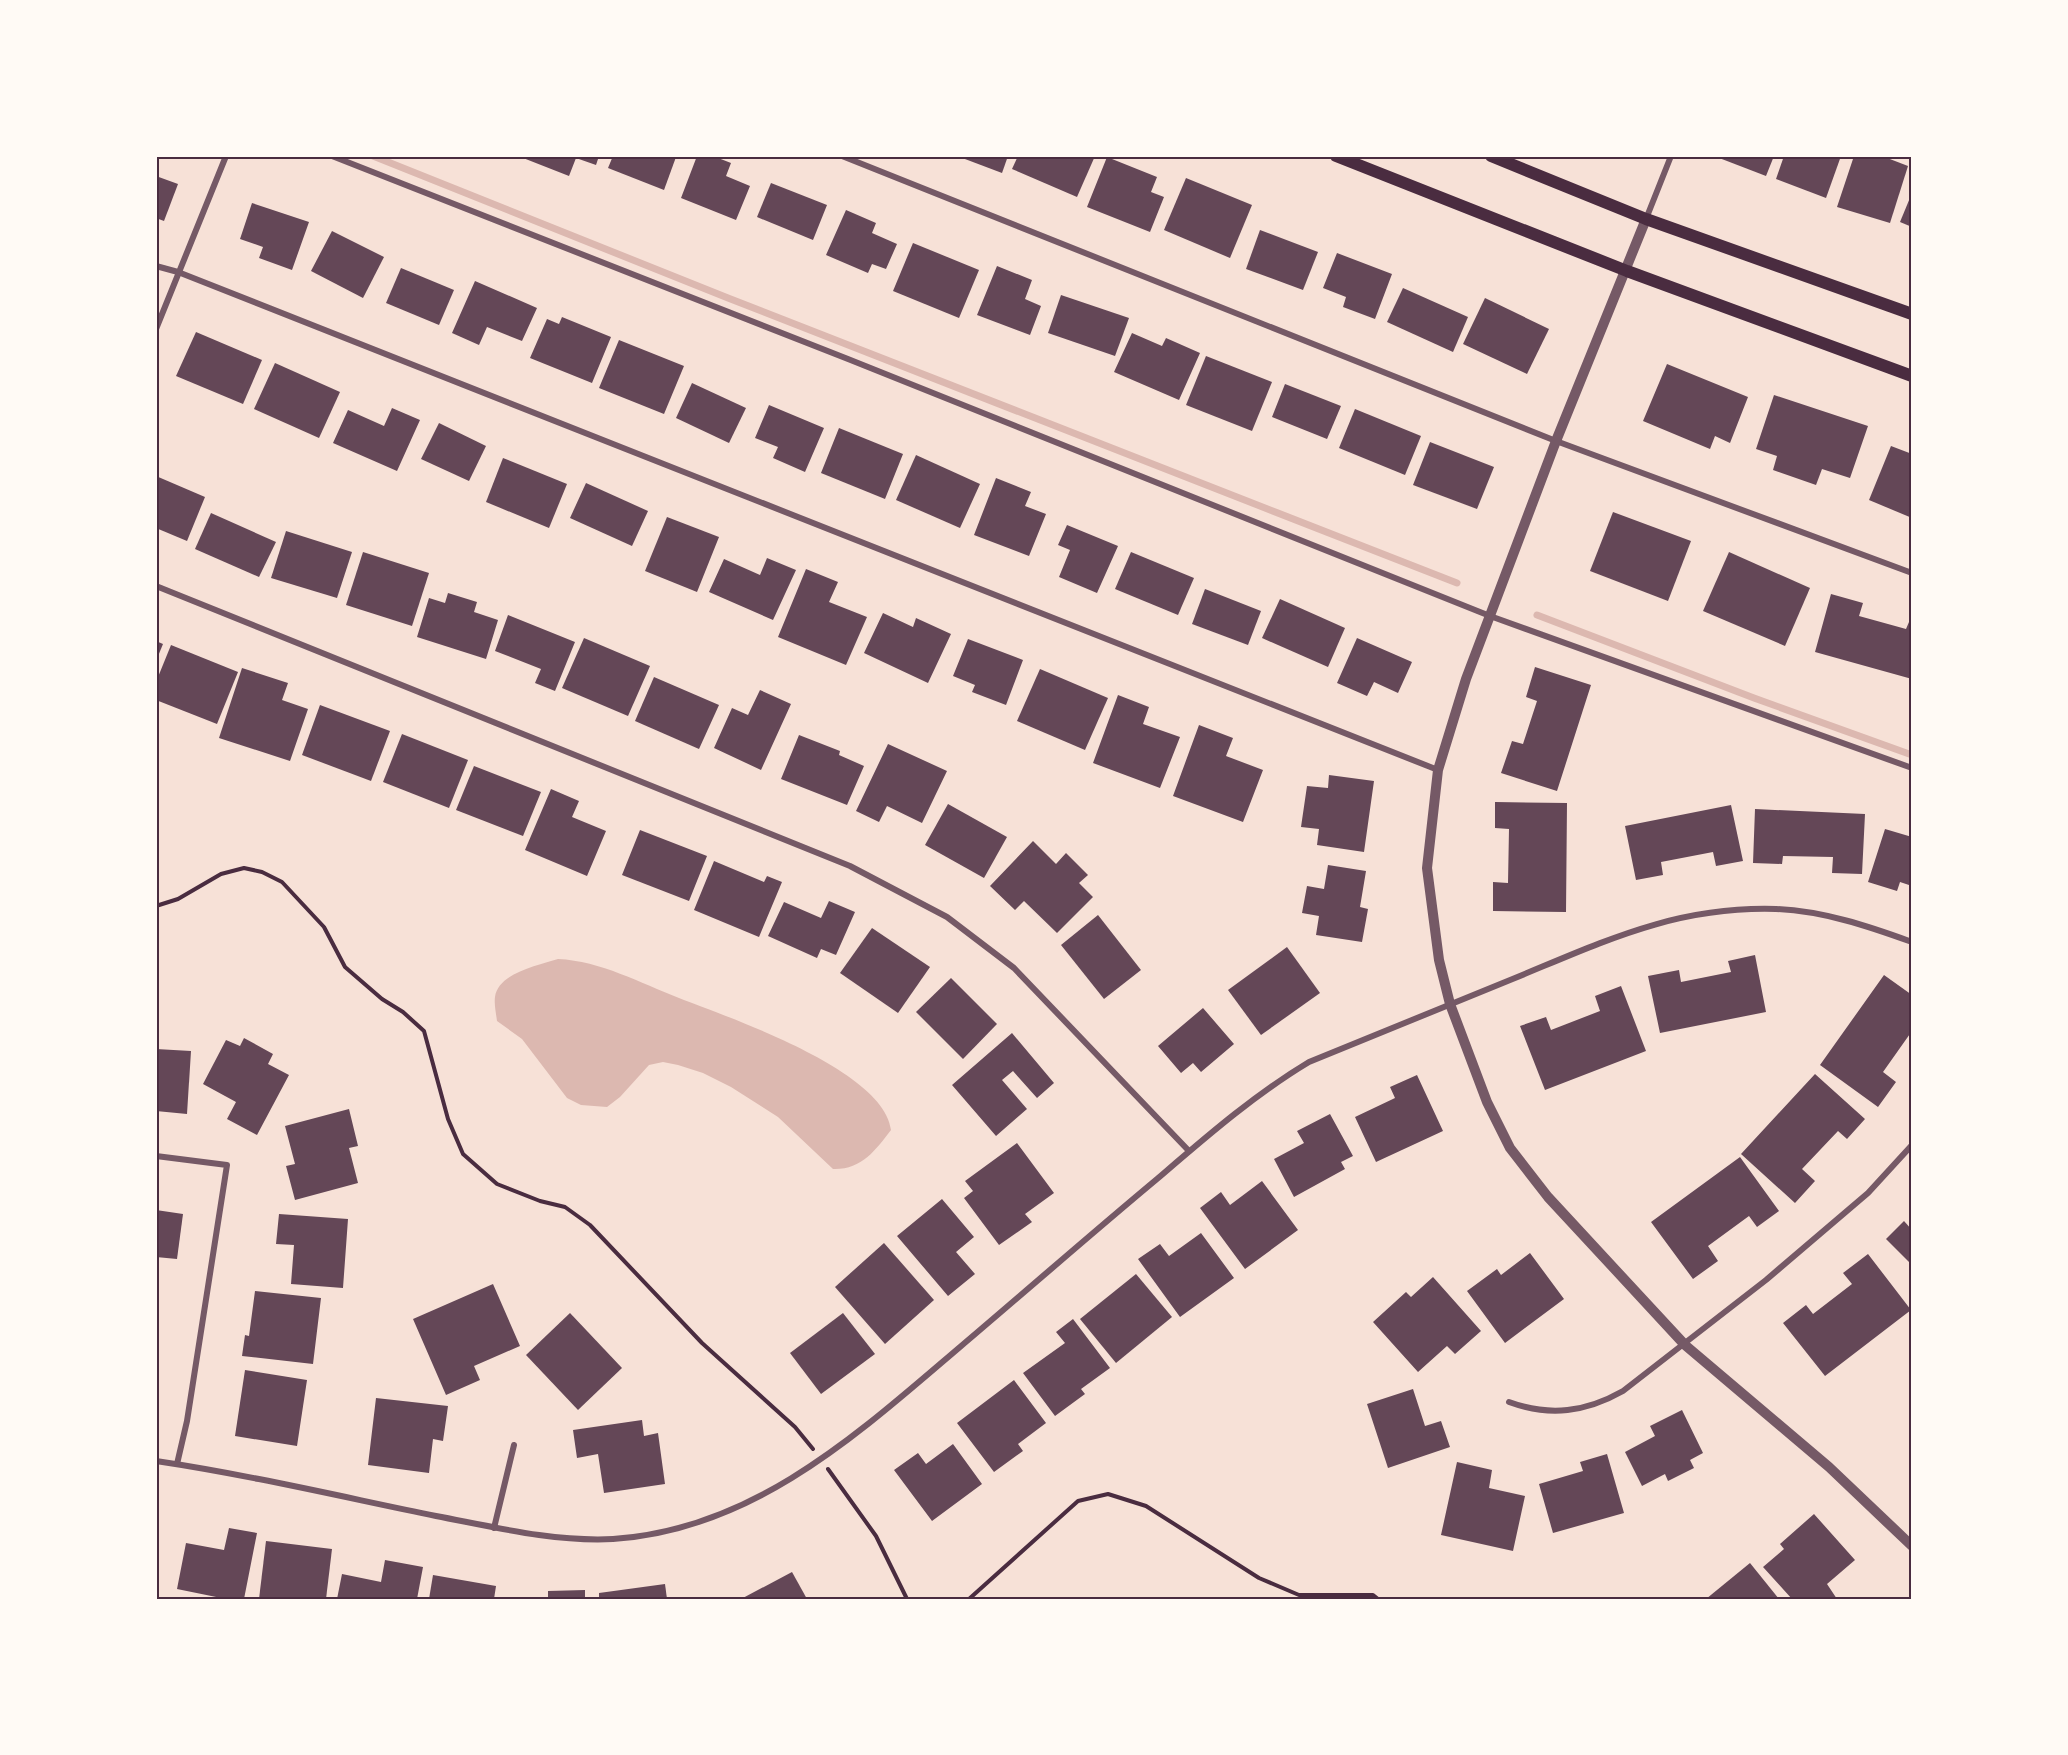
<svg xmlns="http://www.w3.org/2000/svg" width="2068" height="1755" viewBox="0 0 2068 1755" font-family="Overpass,sans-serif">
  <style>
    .water { fill: #dcb8b0 }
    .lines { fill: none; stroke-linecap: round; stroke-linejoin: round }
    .stream { stroke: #dcb8b0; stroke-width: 7 }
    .building { fill: #644757 }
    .path { stroke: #4a2c40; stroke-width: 4 }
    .minor { stroke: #755966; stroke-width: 6 }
    .tertiary { stroke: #755966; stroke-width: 10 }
    .secondary { stroke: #4a2c40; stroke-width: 12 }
    .neatline { fill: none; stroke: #4a2c40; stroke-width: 2 }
  </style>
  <rect width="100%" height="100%" fill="#f7e1d7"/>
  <!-- water -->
  <path class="water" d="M558,959C601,961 640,983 679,998C730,1018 884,1070 891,1130C875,1151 861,1170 833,1169L778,1117L731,1087L703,1073L678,1065L663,1062L649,1065L620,1097L607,1107L581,1105L567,1098L522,1039L497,1021C496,1013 494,1004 495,997C498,973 539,965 558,959Z"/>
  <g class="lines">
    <!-- stream -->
    <g class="stream">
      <polyline points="373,156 728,298 1457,583"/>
      <polyline points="1537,615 1754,698 1912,755"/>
    </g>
  </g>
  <!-- building -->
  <g class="building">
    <polygon points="518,156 599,156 596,165 576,158 569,176"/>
    <polygon points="613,156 674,156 676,157 664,190 608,168"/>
    <polygon points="697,156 713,156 731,163 726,176 750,186 736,220 681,198"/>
    <polygon points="957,156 1008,156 1002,173"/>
    <polygon points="1018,156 1095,156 1077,197 1012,169"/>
    <polygon points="1714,156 1774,156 1766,176"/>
    <polygon points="1784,156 1841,156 1826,198 1776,179"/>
    <polygon points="1854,156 1882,156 1908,166 1890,223 1837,207"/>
    <polygon points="1107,157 1157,177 1151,192 1164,197 1150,232 1087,207"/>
    <polygon points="156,176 178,184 164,221 156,218"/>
    <polygon points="1186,178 1252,205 1230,258 1164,230"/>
    <polygon points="771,183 827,205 813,240 757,217"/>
    <polygon points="1912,193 1912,227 1900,222"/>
    <polygon points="252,203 309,222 292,270 259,258 263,247 240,239"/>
    <polygon points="846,210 876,223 872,233 897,244 886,269 872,264 868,273 826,255"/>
    <polygon points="1260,230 1318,252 1303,290 1246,269"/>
    <polygon points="332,231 384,257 363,298 311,271"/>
    <polygon points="913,243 979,270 959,318 893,291"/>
    <polygon points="1337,253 1392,274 1375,319 1343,307 1346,297 1323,288"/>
    <polygon points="997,266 1032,280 1025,299 1041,306 1030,335 977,315"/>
    <polygon points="401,268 454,290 439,325 386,303"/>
    <polygon points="475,281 537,308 522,341 487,327 479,345 452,333"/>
    <polygon points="1403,288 1468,317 1453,352 1387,322"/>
    <polygon points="1061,295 1129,318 1115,356 1048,333"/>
    <polygon points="1485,298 1549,329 1527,374 1463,344"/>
    <polygon points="562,317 611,337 592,383 530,358 547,319 559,324"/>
    <polygon points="196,332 262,360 243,404 176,376"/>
    <polygon points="1132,333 1162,346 1166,338 1200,353 1179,400 1114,372"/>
    <polygon points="619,340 684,366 664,414 599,388"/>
    <polygon points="1206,356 1272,382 1252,431 1186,405"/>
    <polygon points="275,363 340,392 319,438 254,409"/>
    <polygon points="1667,364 1748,397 1730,443 1715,436 1710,449 1643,421"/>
    <polygon points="692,383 746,408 729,443 676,418"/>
    <polygon points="1285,384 1341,406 1327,439 1272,417"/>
    <polygon points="1774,395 1868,426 1850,478 1822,469 1816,485 1773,470 1777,456 1756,449"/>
    <polygon points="769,405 824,428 805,472 773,458 778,447 755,438"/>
    <polygon points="392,408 420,420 397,471 333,443 348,410 384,426"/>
    <polygon points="1355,409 1421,436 1405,475 1339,448"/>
    <polygon points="439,423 486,446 469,481 421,459"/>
    <polygon points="839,428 903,454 885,499 821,473"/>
    <polygon points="1430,442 1494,467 1477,509 1413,485"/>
    <polygon points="1891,446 1912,454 1912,518 1869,500"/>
    <polygon points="916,455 980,484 960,528 896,500"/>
    <polygon points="503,458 567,484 549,528 486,502"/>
    <polygon points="156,476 205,497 187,541 156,528"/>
    <polygon points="996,478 1031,492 1025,506 1046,514 1029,556 974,535"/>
    <polygon points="586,483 648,511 632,546 570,518"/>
    <polygon points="1613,512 1691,541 1668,601 1590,571"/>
    <polygon points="211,513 276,542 259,577 195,549"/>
    <polygon points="667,517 719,537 697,592 645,571"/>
    <polygon points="1067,525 1118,546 1097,593 1059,577 1070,550 1058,545"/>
    <polygon points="286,531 352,552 337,598 271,578"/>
    <polygon points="363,552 429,573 412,626 346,605"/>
    <polygon points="1131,552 1194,578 1178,615 1115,589"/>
    <polygon points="1729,552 1810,588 1785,646 1703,611"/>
    <polygon points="767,558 796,570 773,620 709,592 724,559 760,575"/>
    <polygon points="806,569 838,582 829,602 867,617 846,665 778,637"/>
    <polygon points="1205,589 1261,611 1248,645 1192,624"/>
    <polygon points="448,593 477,602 474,612 498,620 486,659 417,637 429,598 445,603"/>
    <polygon points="1831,594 1863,603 1859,616 1906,629 1909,622 1912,623 1912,679 1815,652"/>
    <polygon points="1280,599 1345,628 1328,667 1262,638"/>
    <polygon points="883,613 913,627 916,618 951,634 928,683 864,653"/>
    <polygon points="508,615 575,642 555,691 535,683 541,669 495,651"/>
    <polygon points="584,638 650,666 628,716 562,688"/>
    <polygon points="1357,638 1412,662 1398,693 1374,682 1367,696 1337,683"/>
    <polygon points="968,639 1023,660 1006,705 972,692 975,685 953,676"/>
    <polygon points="156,641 163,644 156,661"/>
    <polygon points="171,645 238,672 217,724 156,700 156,682"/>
    <polygon points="1535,667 1591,685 1557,791 1501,773 1512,741 1523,744 1537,701 1526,697"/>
    <polygon points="242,668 288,683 282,700 308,709 290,761 219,738"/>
    <polygon points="1040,669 1108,698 1085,750 1017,721"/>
    <polygon points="654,677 719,705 699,749 635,721"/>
    <polygon points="760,690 791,704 761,770 714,748 732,708 748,715"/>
    <polygon points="1118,695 1149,707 1143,724 1180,737 1160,788 1093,763"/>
    <polygon points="320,705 390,731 371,781 302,755"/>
    <polygon points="1199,725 1233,738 1226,756 1263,770 1243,822 1173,796"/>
    <polygon points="402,734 468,760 449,808 383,782"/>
    <polygon points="799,735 840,751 839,755 864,766 847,805 781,779"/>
    <polygon points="888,744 947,771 922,823 887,806 879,822 856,811"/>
    <polygon points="474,766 541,792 523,836 456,810"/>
    <polygon points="1329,775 1374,781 1364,852 1317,845 1319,829 1301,827 1307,786 1328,788"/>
    <polygon points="551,789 579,801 572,817 606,831 587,876 525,850"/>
    <polygon points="1495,802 1567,803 1566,912 1493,911 1493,882 1508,883 1509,829 1495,828"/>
    <polygon points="948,804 1007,837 984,878 925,845"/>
    <polygon points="1731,805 1743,861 1716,866 1713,852 1661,862 1663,875 1636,880 1625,826"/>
    <polygon points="1755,809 1865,814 1862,874 1832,873 1833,857 1783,856 1782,864 1753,863"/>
    <polygon points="1885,829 1912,837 1912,886 1900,882 1897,891 1868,882"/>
    <polygon points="640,830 707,856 689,901 622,875"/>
    <polygon points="1033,841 1056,864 1066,853 1088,875 1079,883 1093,897 1057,933 1024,901 1015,910 990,886"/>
    <polygon points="714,861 764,882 767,876 782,882 759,937 694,910"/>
    <polygon points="1328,865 1366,871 1360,907 1368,909 1362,942 1316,935 1319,916 1302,913 1307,886 1324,889"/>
    <polygon points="829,901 855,912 836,955 821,949 817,958 768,936 784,902 821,918"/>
    <polygon points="1098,915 1141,970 1104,999 1061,945"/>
    <polygon points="872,928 930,967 898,1013 840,973"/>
    <polygon points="1287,947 1320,993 1261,1035 1228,990"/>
    <polygon points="1755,955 1766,1012 1660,1033 1648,976 1679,970 1681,982 1731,972 1728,961"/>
    <polygon points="1884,975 1912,995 1912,1031 1883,1072 1896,1082 1878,1107 1820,1065"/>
    <polygon points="951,978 997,1024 963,1059 916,1012"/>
    <polygon points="1621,986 1646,1051 1545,1090 1520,1026 1546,1017 1551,1030 1600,1011 1595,996"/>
    <polygon points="1203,1008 1234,1044 1201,1072 1193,1063 1181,1073 1158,1046"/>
    <polygon points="1012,1033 1054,1083 1037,1098 1013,1071 1002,1080 1027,1109 996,1136 952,1085"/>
    <polygon points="244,1038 273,1054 268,1064 289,1075 257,1135 227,1119 236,1102 203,1084 226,1040 240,1046"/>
    <polygon points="156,1049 191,1051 187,1114 156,1111"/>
    <polygon points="1815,1074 1865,1119 1847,1139 1838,1131 1802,1169 1815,1181 1795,1203 1741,1154"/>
    <polygon points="1417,1075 1443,1131 1376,1162 1355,1117 1395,1098 1390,1087"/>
    <polygon points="349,1109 358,1146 349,1148 358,1183 295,1200 286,1166 295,1164 285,1126"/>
    <polygon points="1330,1114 1353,1156 1341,1162 1345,1169 1294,1197 1274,1159 1304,1143 1297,1131"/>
    <polygon points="1017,1143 1054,1193 1025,1214 1032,1222 999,1245 964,1198 973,1191 965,1181"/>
    <polygon points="1740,1157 1779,1211 1757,1227 1749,1216 1708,1246 1718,1261 1693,1279 1651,1222"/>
    <polygon points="1262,1181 1298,1230 1245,1269 1200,1208 1221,1192 1230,1205"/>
    <polygon points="942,1199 974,1237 956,1252 975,1274 948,1296 897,1236"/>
    <polygon points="156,1210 183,1214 177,1259 156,1257"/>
    <polygon points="279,1214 348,1219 343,1288 291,1284 294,1245 276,1244"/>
    <polygon points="1904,1221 1912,1230 1912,1265 1886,1239"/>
    <polygon points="1201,1233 1234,1278 1180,1317 1138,1259 1160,1244 1169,1256"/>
    <polygon points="884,1243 934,1300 885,1344 835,1287"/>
    <polygon points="1530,1253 1564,1299 1505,1343 1467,1291 1497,1269 1501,1275"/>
    <polygon points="1868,1254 1911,1310 1825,1376 1783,1323 1806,1305 1813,1314 1852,1284 1843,1273"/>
    <polygon points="1136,1274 1172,1317 1116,1363 1080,1319"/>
    <polygon points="1433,1277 1481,1331 1455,1354 1447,1346 1418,1372 1373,1322 1406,1292 1411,1297"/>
    <polygon points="493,1284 520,1346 474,1366 480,1380 446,1395 413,1319"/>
    <polygon points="255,1291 321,1298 313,1364 242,1356 245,1335 249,1336"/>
    <polygon points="570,1313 622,1368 578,1410 526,1355"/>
    <polygon points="843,1313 875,1354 821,1394 790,1353"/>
    <polygon points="1073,1319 1110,1368 1081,1389 1085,1394 1055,1416 1023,1373 1065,1343 1056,1332"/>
    <polygon points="245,1370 307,1380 297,1446 235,1436"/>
    <polygon points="1014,1380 1046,1423 1018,1444 1023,1451 994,1472 957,1423"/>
    <polygon points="1413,1389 1425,1426 1441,1421 1450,1447 1388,1468 1367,1404"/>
    <polygon points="376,1398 448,1406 443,1441 433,1439 429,1473 368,1465"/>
    <polygon points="1682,1410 1703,1453 1690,1460 1694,1468 1668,1481 1665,1474 1642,1486 1625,1452 1655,1436 1650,1426"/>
    <polygon points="642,1420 644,1436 658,1433 665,1484 604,1493 598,1454 577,1458 573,1430"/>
    <polygon points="953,1444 982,1484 932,1521 894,1470 918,1453 926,1464"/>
    <polygon points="1607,1454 1624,1513 1553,1533 1539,1484 1583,1471 1580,1462"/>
    <polygon points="1457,1462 1492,1470 1489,1488 1525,1496 1513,1551 1441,1535"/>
    <polygon points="1814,1514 1855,1560 1827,1584 1837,1599 1792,1599 1763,1567 1784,1549 1780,1544"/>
    <polygon points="229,1528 257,1533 244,1599 226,1599 177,1589 186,1543 224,1550"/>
    <polygon points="266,1541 332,1549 326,1599 259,1599"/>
    <polygon points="385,1560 423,1567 417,1599 337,1599 342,1574 381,1582"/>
    <polygon points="1750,1563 1779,1599 1706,1599"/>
    <polygon points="792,1572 807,1599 741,1599"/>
    <polygon points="433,1575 496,1586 494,1599 429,1599"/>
    <polygon points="665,1584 667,1599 599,1599 599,1593"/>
    <polygon points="585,1590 585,1599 548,1599 548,1591"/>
  </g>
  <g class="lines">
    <!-- path -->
    <g class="path">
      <polyline points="156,906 178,899 221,874 244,868 262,872 282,882 324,927 345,967 382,999 403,1012 424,1031 448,1119 463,1154 497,1184 540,1201 565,1207 590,1225 702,1343 795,1427 813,1449"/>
      <polyline points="828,1469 876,1536 907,1599"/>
      <polyline points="969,1599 1078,1501 1108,1494 1146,1506 1259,1578 1299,1595 1373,1595 1378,1599"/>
    </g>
    <!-- minor -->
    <g class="minor">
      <polyline points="332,156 848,359 1490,616 1912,768"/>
      <polyline points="842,156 1556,441 1912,573"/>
      <polyline points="1646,219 1671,156"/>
      <polyline points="156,266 178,272 1438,770"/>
      <polyline points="156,329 226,156"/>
      <polyline points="156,586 850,866 947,917 1014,968 1189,1151"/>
      <polyline points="156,1156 227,1165 187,1421 177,1464"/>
      <path d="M1509,1402C1550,1417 1586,1412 1623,1391L1766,1280L1868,1193L1912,1145"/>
      <path d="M156,1461C250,1475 343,1497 436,1516C494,1527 554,1542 613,1539C754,1530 859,1433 960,1347C1026,1291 1091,1234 1157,1179C1206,1137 1254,1095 1309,1062C1378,1034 1446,1006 1515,978C1605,941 1676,906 1776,909C1823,911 1868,926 1912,942"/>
      <polyline points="494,1528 514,1445"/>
    </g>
    <!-- tertiary -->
    <polyline class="tertiary" points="1646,219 1556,441 1466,679 1438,770 1427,868 1439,960 1450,1004 1487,1102 1510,1148 1548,1197 1685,1345 1829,1467 1912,1546"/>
    <!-- secondary -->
    <g class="secondary">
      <polyline points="1336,156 1627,271 1912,376"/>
      <polyline points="1491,156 1646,219 1912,314"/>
    </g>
  </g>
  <!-- border -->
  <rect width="2068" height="1755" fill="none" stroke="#fffaf5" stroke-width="315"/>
  <rect x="158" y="158" width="1752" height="1440" class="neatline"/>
</svg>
